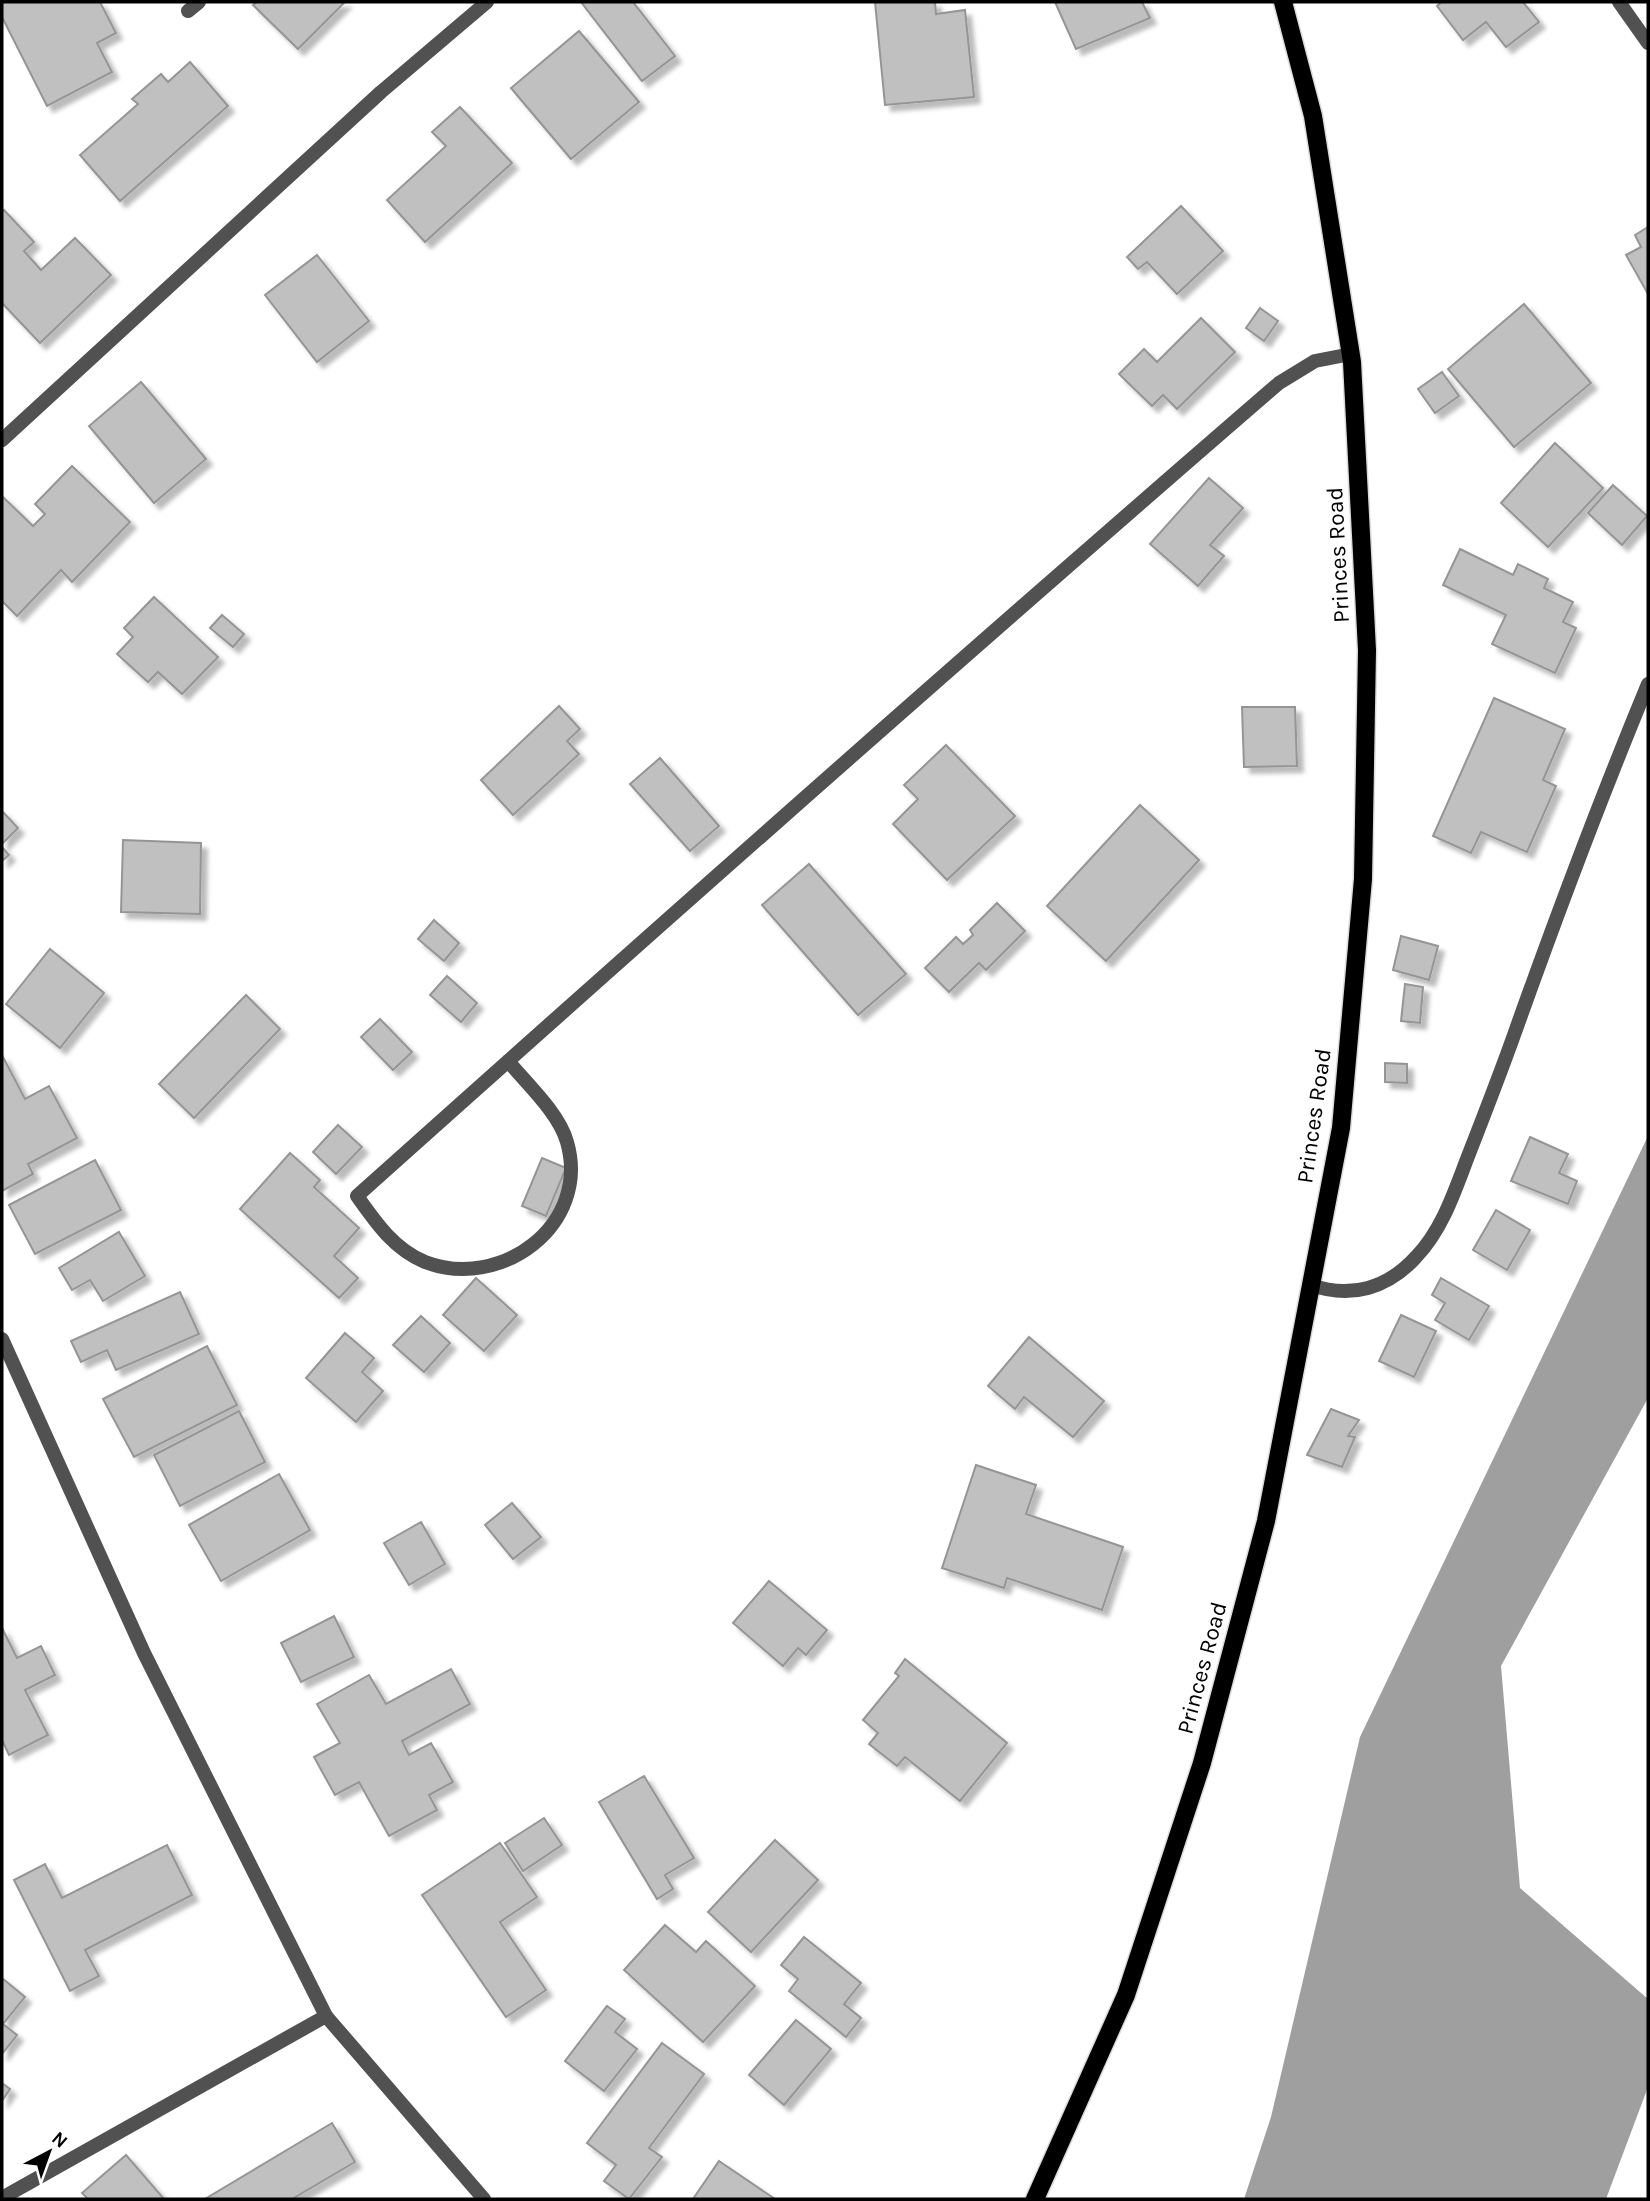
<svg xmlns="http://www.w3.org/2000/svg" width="1650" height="2201" viewBox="0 0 1650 2201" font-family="Karla,sans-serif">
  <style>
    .water { fill: #9f9f9f }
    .building { fill: #c0c0c0; stroke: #959595; stroke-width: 2; filter: url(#shadow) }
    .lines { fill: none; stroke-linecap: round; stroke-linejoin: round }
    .primary-casing { stroke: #dbdbdb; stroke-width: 21 }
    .lane { stroke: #515151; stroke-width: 14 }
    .street { stroke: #515151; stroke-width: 14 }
    .primary { stroke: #000; stroke-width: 18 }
    .labels { text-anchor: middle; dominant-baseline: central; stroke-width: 5; stroke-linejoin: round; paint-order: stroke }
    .street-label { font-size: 23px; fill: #000; stroke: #fff }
  </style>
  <defs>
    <filter id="shadow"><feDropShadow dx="6" dy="6" stdDeviation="2" flood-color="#0004"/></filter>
  </defs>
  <rect width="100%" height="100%" fill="#fff"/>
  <!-- water -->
  <polygon class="water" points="1648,1136 1648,1398 1501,1666 1520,1888 1648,1999 1648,2087 1606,2199 1244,2199 1271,2117 1360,1737"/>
  <!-- building -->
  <g class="building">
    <polygon points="2,2 100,2 116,33 97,43 112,72 47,106 2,17"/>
    <polygon points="257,2 345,2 298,49 253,5"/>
    <polygon points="581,2 633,2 675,56 642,81"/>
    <polygon points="875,2 935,2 936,14 965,10 974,97 885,105"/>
    <polygon points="1055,2 1142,2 1150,18 1076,49"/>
    <polygon points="1442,2 1523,2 1539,22 1506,47 1486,22 1463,40 1437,6"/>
    <polygon points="579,31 639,102 571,159 511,88"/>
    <polygon points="190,62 228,106 120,201 80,155 138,104 132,99 161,74 168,82"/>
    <polygon points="460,107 512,163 425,242 387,200 446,146 432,132"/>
    <polygon points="1181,206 1223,251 1177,294 1147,262 1138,269 1127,257"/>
    <polygon points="4,210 34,242 24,251 41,270 75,238 111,275 40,343 2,303 2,212"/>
    <polygon points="1648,227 1648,294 1626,255 1641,247 1635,235"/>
    <polygon points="317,255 369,321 317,362 265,295"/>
    <polygon points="1524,304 1591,383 1514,447 1448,369"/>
    <polygon points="1260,308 1278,321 1264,341 1246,328"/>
    <polygon points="1201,318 1235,352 1177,409 1163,395 1152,406 1119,374 1144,349 1157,362"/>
    <polygon points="1442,372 1459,396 1435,413 1418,389"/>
    <polygon points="141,382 206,459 154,503 89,426"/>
    <polygon points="1555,443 1603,488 1548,547 1501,503"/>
    <polygon points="72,466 130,522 72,582 61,570 17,616 2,601 2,496 33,526 45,514 35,504"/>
    <polygon points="1209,478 1243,508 1210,545 1224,556 1198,586 1150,544"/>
    <polygon points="1613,485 1647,516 1622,545 1588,513"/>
    <polygon points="1460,549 1513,575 1518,564 1548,579 1544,588 1573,602 1563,622 1576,628 1555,673 1492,644 1506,615 1443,585"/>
    <polygon points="154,597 218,657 182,694 158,672 148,682 117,654 133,637 124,628"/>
    <polygon points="222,615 244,634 233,647 210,628"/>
    <polygon points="1494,698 1565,729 1543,780 1556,786 1527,852 1481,832 1471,853 1433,836"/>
    <polygon points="559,706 580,729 567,741 579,754 513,815 481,780"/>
    <polygon points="1242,707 1295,707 1297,766 1244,767"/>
    <polygon points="946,745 1015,816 947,880 893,824 918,799 904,785"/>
    <polygon points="660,758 719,826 690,851 630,784"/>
    <polygon points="1140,805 1199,860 1106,961 1047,906"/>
    <polygon points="2,811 18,828 2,844"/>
    <polygon points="123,840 201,843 200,914 121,912"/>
    <polygon points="2,847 9,855 2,861"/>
    <polygon points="809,864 906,974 858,1015 762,905"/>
    <polygon points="997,903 1025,931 986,970 979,963 949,992 925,968 956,937 963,944 973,935 970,930"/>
    <polygon points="434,920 459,943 444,961 418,939"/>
    <polygon points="1401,936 1438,946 1429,980 1393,970"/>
    <polygon points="50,949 104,993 60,1048 6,1004"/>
    <polygon points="447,976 477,1003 461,1022 430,995"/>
    <polygon points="1405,984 1423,987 1420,1023 1401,1021"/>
    <polygon points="246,995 280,1029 194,1118 159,1084"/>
    <polygon points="380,1019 412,1052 393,1070 361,1037"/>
    <polygon points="2,1055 25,1099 49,1086 77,1138 28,1164 33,1174 2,1191"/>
    <polygon points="1385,1063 1407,1064 1407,1083 1385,1082"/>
    <polygon points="338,1125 362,1147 336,1174 313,1152"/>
    <polygon points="1530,1137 1568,1154 1559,1173 1577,1181 1568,1204 1511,1181"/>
    <polygon points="290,1153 320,1180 314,1187 359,1228 334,1256 358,1278 339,1298 240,1209"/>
    <polygon points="542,1158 566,1168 546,1216 522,1206"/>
    <polygon points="95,1160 121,1210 35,1254 9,1205"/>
    <polygon points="1496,1210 1530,1230 1507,1270 1473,1250"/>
    <polygon points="119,1232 145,1276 103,1301 90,1280 72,1290 59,1268"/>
    <polygon points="476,1278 517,1315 484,1351 443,1315"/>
    <polygon points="1441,1278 1489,1306 1469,1340 1435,1320 1445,1303 1432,1295"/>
    <polygon points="180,1292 199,1334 116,1370 107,1350 81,1362 71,1341"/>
    <polygon points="1401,1315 1436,1331 1414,1377 1379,1361"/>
    <polygon points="421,1316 450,1343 424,1372 393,1345"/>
    <polygon points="345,1333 374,1358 362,1372 383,1391 356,1422 306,1378"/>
    <polygon points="1029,1337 1104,1401 1073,1437 1024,1397 1015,1409 988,1386"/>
    <polygon points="207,1346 237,1405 134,1457 103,1399"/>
    <polygon points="1331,1409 1359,1420 1348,1436 1355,1437 1342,1467 1307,1455"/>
    <polygon points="239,1411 265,1462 180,1506 154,1455"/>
    <polygon points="976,1465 1036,1485 1026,1514 1123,1547 1102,1610 1007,1578 1004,1588 942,1568"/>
    <polygon points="279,1474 310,1530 221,1581 189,1525"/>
    <polygon points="512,1503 541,1537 513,1559 485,1525"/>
    <polygon points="421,1522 445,1564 409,1585 384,1543"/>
    <polygon points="769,1581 827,1630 806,1655 798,1648 783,1666 733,1623"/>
    <polygon points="334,1616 354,1657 301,1682 281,1643"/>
    <polygon points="2,1628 17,1658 41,1646 55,1675 25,1690 48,1735 9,1755 2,1740"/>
    <polygon points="905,1659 1007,1743 960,1801 905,1757 897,1766 869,1744 878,1733 863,1720 899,1676 895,1673"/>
    <polygon points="451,1669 470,1704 402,1741 409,1755 431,1743 453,1782 429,1795 437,1810 389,1836 359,1782 335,1795 314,1757 340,1743 317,1704 369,1675 386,1704"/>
    <polygon points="644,1776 694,1858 665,1875 673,1889 657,1899 599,1802"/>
    <polygon points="544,1818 562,1845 523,1871 505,1843"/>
    <polygon points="775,1840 818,1880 751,1952 708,1912"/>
    <polygon points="500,1843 537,1897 500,1922 546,1990 506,2017 422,1895"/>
    <polygon points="167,1845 192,1895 85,1950 99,1976 70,1991 14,1880 45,1864 62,1898"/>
    <polygon points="665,1925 696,1952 706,1941 755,1986 703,2042 624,1970"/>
    <polygon points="804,1937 861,1983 844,2004 861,2018 846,2037 789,1991 798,1979 781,1965"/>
    <polygon points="2,1978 25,1997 3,2024 17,2035 2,2054"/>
    <polygon points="607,2006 625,2019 615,2032 637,2049 604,2091 565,2061"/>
    <polygon points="796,2020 831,2049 784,2105 749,2075"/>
    <polygon points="662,2043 704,2074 649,2148 662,2157 629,2199 604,2181 616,2165 587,2143"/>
    <polygon points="2,2083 10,2089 2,2101"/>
    <polygon points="332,2123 355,2162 292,2199 205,2199"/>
    <polygon points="126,2155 164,2199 88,2199 82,2193"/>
    <polygon points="719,2161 775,2199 693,2199"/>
  </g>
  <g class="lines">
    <!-- primary casing -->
    <g class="primary-casing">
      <polyline id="primary" points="1035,2199 1126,1995 1202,1763 1266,1521 1341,1128 1363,879 1367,650 1352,362 1313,116 1283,2"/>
    </g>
    <!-- lane -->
    <g class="lane">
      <polyline points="188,11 199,2"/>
      <path d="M508,1061C527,1084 559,1113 567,1142C591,1225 501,1291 425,1262C394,1249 376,1223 357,1196C662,923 969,651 1279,383L1315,361L1351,354"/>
      <path d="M1311,1285C1351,1299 1388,1288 1416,1257C1442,1230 1454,1193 1467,1159C1483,1118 1499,1077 1514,1035C1556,917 1600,800 1648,684"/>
    </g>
    <!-- street -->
    <g class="street">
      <polyline points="1619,2 1648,43"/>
      <polyline points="2,440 381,92 487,2"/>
      <polyline points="2,1339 144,1653 326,2016 484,2199"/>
      <polyline points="2,2198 326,2016"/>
    </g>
    <!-- primary -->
    <use href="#primary" class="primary"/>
  </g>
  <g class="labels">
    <!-- street labels -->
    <g class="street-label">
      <text transform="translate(1338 555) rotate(-93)">Princes Road</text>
      <text transform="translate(1314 1116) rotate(-82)">Princes Road</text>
      <text transform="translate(1202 1668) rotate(-75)">Princes Road</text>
    </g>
  </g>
  <!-- border -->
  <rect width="1650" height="2201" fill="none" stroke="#000000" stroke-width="7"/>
  <!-- north arrow -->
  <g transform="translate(49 2152) rotate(41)" stroke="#ffffff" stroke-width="5" paint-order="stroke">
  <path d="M0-5L12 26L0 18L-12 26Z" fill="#000000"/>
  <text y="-10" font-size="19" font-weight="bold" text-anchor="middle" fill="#000000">N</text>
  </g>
</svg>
